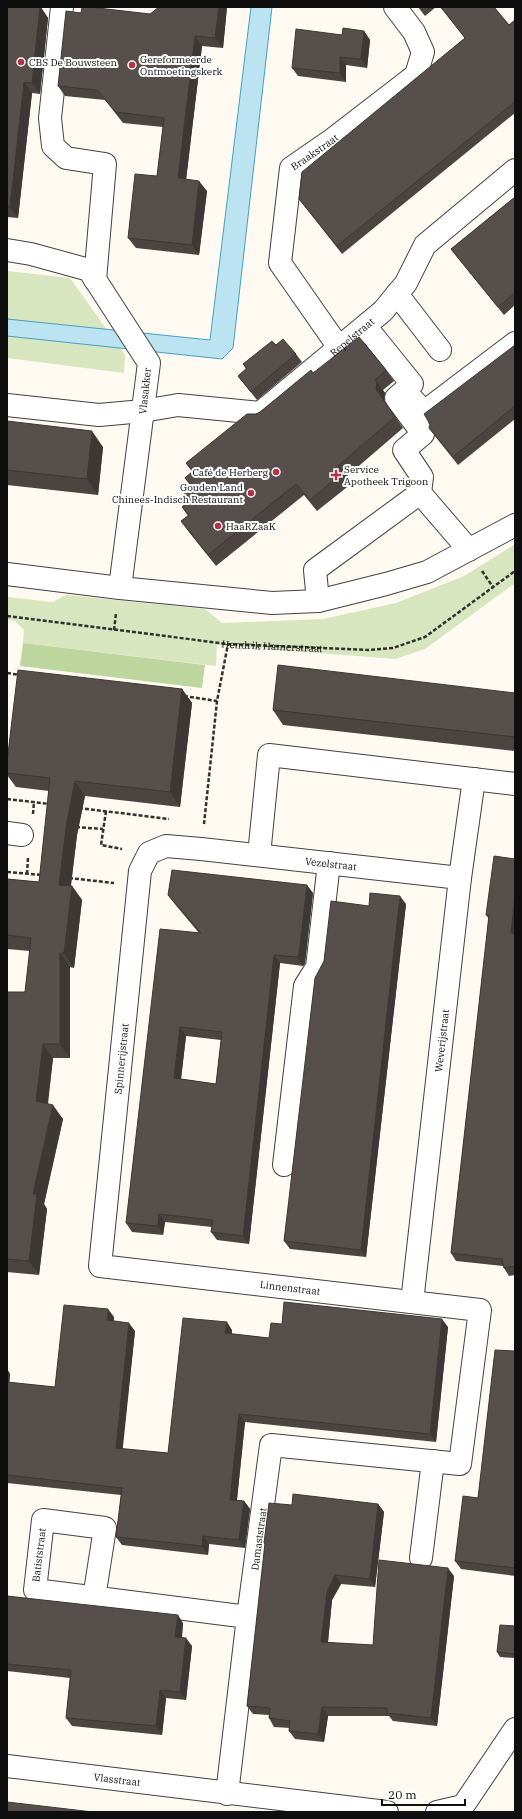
<svg xmlns="http://www.w3.org/2000/svg" width="522" height="1819" viewBox="0 0 522 1819" font-family="'IBM Plex Serif',serif">
  <style>
    .green { fill: #d7e6be }
    .forest { fill: #bdd69e }
    .water { fill: #bbe3f1; stroke: #479fc3 }
    .lines { fill: none; stroke-linecap: round; stroke-linejoin: round }
    .minor-casing { stroke: #424242; stroke-width: 24 }
    .path { stroke: #313131; stroke-width: 2.5; stroke-dasharray: 4 2; stroke-linecap: butt }
    .minor { stroke: #fff; stroke-width: 22 }
    .wall { fill: #4b4441; fill-rule: evenodd }
    .shaded-wall { fill: #3d3735 }
    .building { fill: #574f4c; stroke: #3d3735; fill-rule: evenodd }
    .poi-dot { fill: #b53246; stroke: #fff; stroke-width: 1.5 }
    .labels { text-anchor: middle; dominant-baseline: central; stroke-width: 4; stroke-linejoin: round; paint-order: stroke }
    .poi-label { font-size: 10px; fill: #0f0f0f; stroke: #fff; text-anchor: start }
    .street-label { font-size: 10px; fill: #0f0f0f; stroke: #fff }
  </style>
  <rect width="100%" height="100%" fill="#fefaf2"/>
  <!-- green -->
  <g class="green">
    <polygon points="7,271 70,278 125,355 124,373 7,358"/>
    <polygon points="515,544 515,583 425,649 395,659 217,645 216,666 23,643 24,630 15,621 7,620 7,597 53,602 66,595 205,609 222,623 323,619 396,603 464,576"/>
  </g>
  <!-- forest -->
  <polygon class="forest" points="23,643 205,665 202,688 20,666"/>
  <!-- water -->
  <polygon class="water" points="251,7 272,7 233,348 222,359 7,336 7,319 210,340"/>
  <g class="lines">
    <!-- minor casing -->
    <g class="minor-casing">
      <g id="minor">
        <polyline points="62,7 50,118 53,146 66,158 105,164 95,280"/>
        <polyline points="7,250 31,254 89,270 149,363 120,588"/>
        <polyline points="397,294 440,350"/>
        <polyline points="366,327 412,384 396,398 423,434 404,450 422,477 420,493"/>
        <path id="s2" d="M340,349L280,263L291,168L333,139L416,75L423,52L414,32L395,7"/>
        <polyline points="405,391 424,412 515,343"/>
        <path id="s3" d="M7,405L99,415L143,411L178,405L260,413L383,311L406,283L425,245L515,170"/>
        <polyline points="7,574 120,588 272,603 318,601 386,584 427,572 515,525"/>
        <polyline points="318,601 315,570 420,493 469,550"/>
        <polyline points="7,833 22,835"/>
        <polyline points="259,855 269,755 515,784"/>
        <polyline points="284,1165 305,986 317,967 329,863"/>
        <path id="s4" d="M412,1302L460,878L474,779"/>
        <polyline points="421,1558 433,1461"/>
        <polyline points="94,1598 105,1528 43,1520 35,1590 248,1617"/>
        <path id="s5" d="M7,1766L387,1812"/>
        <path id="s6" d="M227,1794L248,1617L271,1445L460,1464L480,1310L100,1266L140,871L149,853L166,846L201,849L460,878"/>
        <polyline points="437,1812 463,1806 515,1729"/>
      </g>
    </g>
    <!-- path -->
    <g class="path">
      <polyline points="482,571 493,587"/>
      <path id="s1" d="M7,616L228,644L368,650L393,648L425,637L515,571"/>
      <polyline points="114,630 116,613"/>
      <polyline points="7,673 20,675"/>
      <polyline points="184,696 217,701"/>
      <polyline points="7,799 50,804"/>
      <polyline points="79,808 169,819"/>
      <polyline points="106,811 101,845 122,849"/>
      <polyline points="33,814 34,802"/>
      <polyline points="204,824 217,701 228,644"/>
      <polyline points="76,827 103,829"/>
      <polyline points="7,872 42,875"/>
      <polyline points="27,874 28,858"/>
      <polyline points="69,878 114,883"/>
    </g>
    <!-- minor -->
    <use href="#minor" class="minor"/>
  </g>
  <!-- wall -->
  <g class="wall">
    <polygon points="7,7 42,7 42,9 48,18 40,94 32,93 18,218 7,217"/>
    <polygon points="227,7 223,48 202,46 186,179 207,191 199,255 136,248 128,238 157,176 163,127 123,123 105,100 65,96 58,86 81,13 150,14"/>
    <polygon points="418,7 436,7 425,16"/>
    <polygon points="440,7 494,7 509,25 515,20 515,113 342,254 299,199 465,38"/>
    <polygon points="364,31 370,40 367,68 346,65 346,82 298,76 292,68 342,35"/>
    <polygon points="515,197 515,305 504,315 457,257 451,249"/>
    <polygon points="276,345 296,354 302,362 257,400 238,376 246,369 243,364"/>
    <polygon points="515,345 515,419 458,465 435,436 429,428"/>
    <polygon points="386,370 394,381 383,390 385,393 384,400 403,428 346,477 351,484 317,511 304,495 216,566 189,532 181,521 188,516 182,507 189,501 183,492 191,486 185,478 192,472 186,463 256,414 260,412 313,373"/>
    <polygon points="7,421 103,447 98,495 7,485"/>
    <polygon points="182,689 192,703 180,807 85,796 77,835 71,886 72,886 82,900 74,968 70,967 70,1058 53,1058 48,1104 63,1119 44,1204 47,1209 39,1275 7,1272 7,992 25,992 30,951 7,949 7,879 39,882 49,791 16,787 7,775 7,762"/>
    <polygon points="515,693 515,751 283,725 273,710"/>
    <polygon points="515,859 515,1275 509,1276 504,1268 503,1266 456,1261 451,1253 489,919 486,915"/>
    <path d="M313,893L305,963L303,966L280,963L249,1244L217,1240L211,1232L212,1227L165,1222L163,1235L132,1232L126,1223L199,933L174,903L168,895ZM186,1036L221,1040L216,1084L181,1079Z"/>
    <polygon points="406,904 366,1257 290,1249 284,1241 369,906"/>
    <polygon points="114,1317 114,1321 135,1331 122,1449 168,1453 232,1330 232,1334 269,1338 282,1324 448,1327 436,1442 245,1422 237,1500 244,1501 250,1509 245,1548 209,1544 208,1555 122,1545 116,1537 121,1495 7,1483 7,1369 10,1374 9,1383 55,1387"/>
    <polygon points="515,1351 515,1576 461,1569 455,1561 478,1498"/>
    <polygon points="378,1504 384,1512 375,1587 341,1584 332,1600 328,1643 373,1645 454,1576 437,1726 393,1721 389,1716 328,1716 324,1742 295,1739 289,1731 290,1728 274,1727 269,1718 269,1715 253,1714 247,1706 265,1545 264,1543 292,1505"/>
    <polygon points="7,1596 183,1623 182,1638 192,1646 186,1700 166,1698 162,1735 72,1726 66,1718 70,1678 7,1671"/>
    <polygon points="515,1626 515,1658 500,1657 497,1652"/>
  </g>
  <!-- shaded-wall -->
  <g class="shaded-wall">
    <polygon points="33,7 42,7 42,9 48,18 40,94 32,83"/>
    <polygon points="219,7 227,7 223,48 215,38"/>
    <polygon points="364,31 370,40 367,68 361,59"/>
    <polygon points="195,36 202,46 185,189 178,178"/>
    <polygon points="340,57 346,65 346,82 340,73"/>
    <polygon points="24,82 32,93 18,218 10,207"/>
    <polygon points="199,181 207,191 199,255 192,245"/>
    <polygon points="377,382 385,393 384,400 403,428 376,389"/>
    <polygon points="92,431 103,447 98,495 87,479"/>
    <polygon points="182,689 192,703 180,807 170,792"/>
    <polygon points="75,781 85,796 77,835 69,899 59,885 67,821"/>
    <polygon points="307,885 313,893 305,963 303,966 297,957"/>
    <polygon points="72,886 82,900 74,968 64,953"/>
    <polygon points="400,896 406,904 366,1257 361,1250"/>
    <polygon points="515,896 515,939 511,933"/>
    <polygon points="60,953 70,967 70,1058 60,1044"/>
    <polygon points="274,955 280,963 249,1244 243,1236"/>
    <polygon points="180,1027 186,1036 180,1087 174,1078"/>
    <polygon points="43,1044 53,1058 46,1115 36,1101"/>
    <polygon points="53,1105 63,1119 44,1204 47,1209 39,1275 29,1261 33,1194"/>
    <polygon points="159,1214 165,1222 163,1235 158,1226"/>
    <polygon points="108,1309 114,1317 113,1328 107,1320"/>
    <polygon points="442,1319 448,1327 436,1442 430,1434"/>
    <polygon points="227,1322 232,1330 231,1341 225,1333"/>
    <polygon points="129,1323 135,1331 122,1456 116,1448"/>
    <polygon points="7,1369 10,1374 9,1390 7,1388"/>
    <polygon points="239,1414 245,1422 236,1508 230,1500"/>
    <polygon points="244,1501 250,1509 245,1548 239,1540"/>
    <polygon points="378,1504 384,1512 375,1587 370,1579"/>
    <polygon points="203,1536 209,1544 208,1555 202,1546"/>
    <polygon points="448,1568 454,1576 437,1726 431,1718"/>
    <polygon points="335,1575 341,1584 332,1600 327,1651 321,1642 327,1592"/>
    <polygon points="178,1615 183,1623 181,1645 175,1637"/>
    <polygon points="186,1638 192,1646 186,1700 180,1692"/>
    <polygon points="160,1690 166,1698 162,1735 156,1726"/>
    <polygon points="322,1707 328,1716 324,1742 318,1734"/>
  </g>
  <!-- building -->
  <g class="building">
    <polygon points="7,7 40,7 32,83 24,82 10,207 7,206"/>
    <polygon points="82,7 89,7 150,14 159,7 219,7 215,38 195,36 178,178 199,181 192,245 128,238 135,174 157,176 164,118 116,112 97,90 58,86 66,11 81,13"/>
    <polygon points="441,7 494,7 509,25 515,20 515,102 337,246 299,199 302,172 465,38"/>
    <polygon points="343,28 364,31 361,59 340,57 340,73 292,68 296,29 342,35"/>
    <polygon points="515,197 515,293 498,307 451,249"/>
    <polygon points="359,337 386,370 375,380 377,382 376,389 395,417 338,466 343,473 310,500 296,484 208,555 181,521 189,515 182,507 190,500 183,492 192,486 185,478 193,471 186,463 247,414 256,414 260,412 311,370 313,373"/>
    <polygon points="283,339 296,354 251,392 238,376 247,368 243,364 272,341 276,345"/>
    <polygon points="515,345 515,406 453,457 429,428 430,424 424,414"/>
    <polygon points="7,421 92,431 87,479 7,470"/>
    <polygon points="278,665 515,693 515,737 273,710"/>
    <polygon points="18,670 182,689 170,792 75,781 67,821 59,885 72,886 64,953 60,953 60,1044 43,1044 36,1101 53,1105 33,1194 37,1194 29,1261 7,1259 7,992 25,992 31,938 7,935 7,879 39,882 50,778 7,773 7,762"/>
    <polygon points="494,856 515,859 515,896 511,933 515,934 515,1266 504,1268 502,1259 451,1253 489,915 486,915"/>
    <path d="M172,870L307,885L299,954L297,957L274,955L243,1236L211,1232L213,1220L159,1214L158,1226L126,1223L160,929L201,933L168,895ZM180,1027L222,1032L216,1084L174,1078Z"/>
    <polygon points="370,893 400,896 361,1250 284,1241 315,978 324,961 331,901 369,906"/>
    <polygon points="284,1302 442,1319 430,1434 239,1414 230,1500 244,1501 239,1540 203,1536 202,1546 116,1537 122,1488 7,1475 7,1382 55,1387 64,1305 108,1309 107,1320 129,1323 116,1448 168,1453 183,1318 227,1322 225,1333 269,1338 271,1323 282,1324"/>
    <polygon points="495,1350 515,1351 515,1568 455,1561 463,1496 478,1498"/>
    <polygon points="293,1494 378,1504 370,1579 335,1575 327,1592 321,1642 373,1645 379,1560 448,1568 431,1718 387,1713 387,1708 322,1707 318,1734 289,1731 290,1721 269,1718 270,1708 247,1706 265,1543 264,1543 269,1503 292,1505"/>
    <polygon points="7,1596 178,1615 175,1637 186,1638 180,1692 160,1690 156,1726 66,1718 71,1670 7,1664"/>
    <polygon points="500,1625 515,1626 515,1654 497,1652"/>
    <polygon points="7,1802 93,1812 7,1812"/>
  </g>
  <!-- markers -->
  <g class="poi-dot">
    <circle cx="21" cy="62" r="4"/>
    <circle cx="132" cy="65" r="4"/>
    <circle cx="276" cy="472" r="4"/>
    <path d="M334 469h4v4h4v4h-4v4h-4v-4h-4v-4h4z"/>
    <circle cx="251" cy="493" r="4"/>
    <circle cx="218" cy="526" r="4"/>
  </g>
  <g class="labels">
    <!-- poi labels -->
    <g class="poi-label">
      <text x="140" y="59">Gereformeerde<tspan x="140" dy="12">Ontmoetingskerk</tspan></text>
      <text x="29" y="62">CBS De Bouwsteen</text>
      <text x="344" y="469">Service<tspan x="344" dy="12">Apotheek Trigoon</tspan></text>
      <text x="268" y="472" text-anchor="end">Café de Herberg</text>
      <text x="243" y="487" text-anchor="end">Gouden Land<tspan x="243" dy="12">Chinees-Indisch Restaurant</tspan></text>
      <text x="226" y="526">HaaRZaaK</text>
    </g>
    <!-- street labels -->
    <g class="street-label">
      <text stroke="none"><textPath href="#s2" startOffset="229">Braakstraat</textPath></text>
      <text stroke="none"><textPath href="#s3" startOffset="374">Repelstraat</textPath></text>
      <text transform="translate(145 391) rotate(-84)">Vlasakker</text>
      <text stroke="none"><textPath href="#s1" startOffset="267">Hendrik Hamerstraat</textPath></text>
      <text stroke="none"><textPath href="#s6" startOffset="1681">Vezelstraat</textPath></text>
      <text stroke="none"><textPath href="#s4" startOffset="263">Weverijstraat</textPath></text>
      <text stroke="none"><textPath href="#s6" startOffset="1288">Spinnerijstraat</textPath></text>
      <text transform="translate(290 1288) rotate(7)">Linnenstraat</text>
      <text stroke="none"><textPath href="#s6" startOffset="257">Damaststraat</textPath></text>
      <text transform="translate(39 1555) rotate(-83)">Batiststraat</text>
      <text stroke="none"><textPath href="#s5" startOffset="111">Vlasstraat</textPath></text>
    </g>
  </g>
  <!-- border -->
  <rect width="522" height="1819" fill="none" stroke="#0f0f0f" stroke-width="16"/>
  <!-- scale -->
  <path d="M382 1799v6h83v-6" fill="none" stroke="#0f0f0f" stroke-width="2"/>
  <text x="388" y="1799" font-size="12" fill="#0f0f0f" stroke="#ffffff" stroke-width="3" paint-order="stroke">20 m</text>
</svg>
